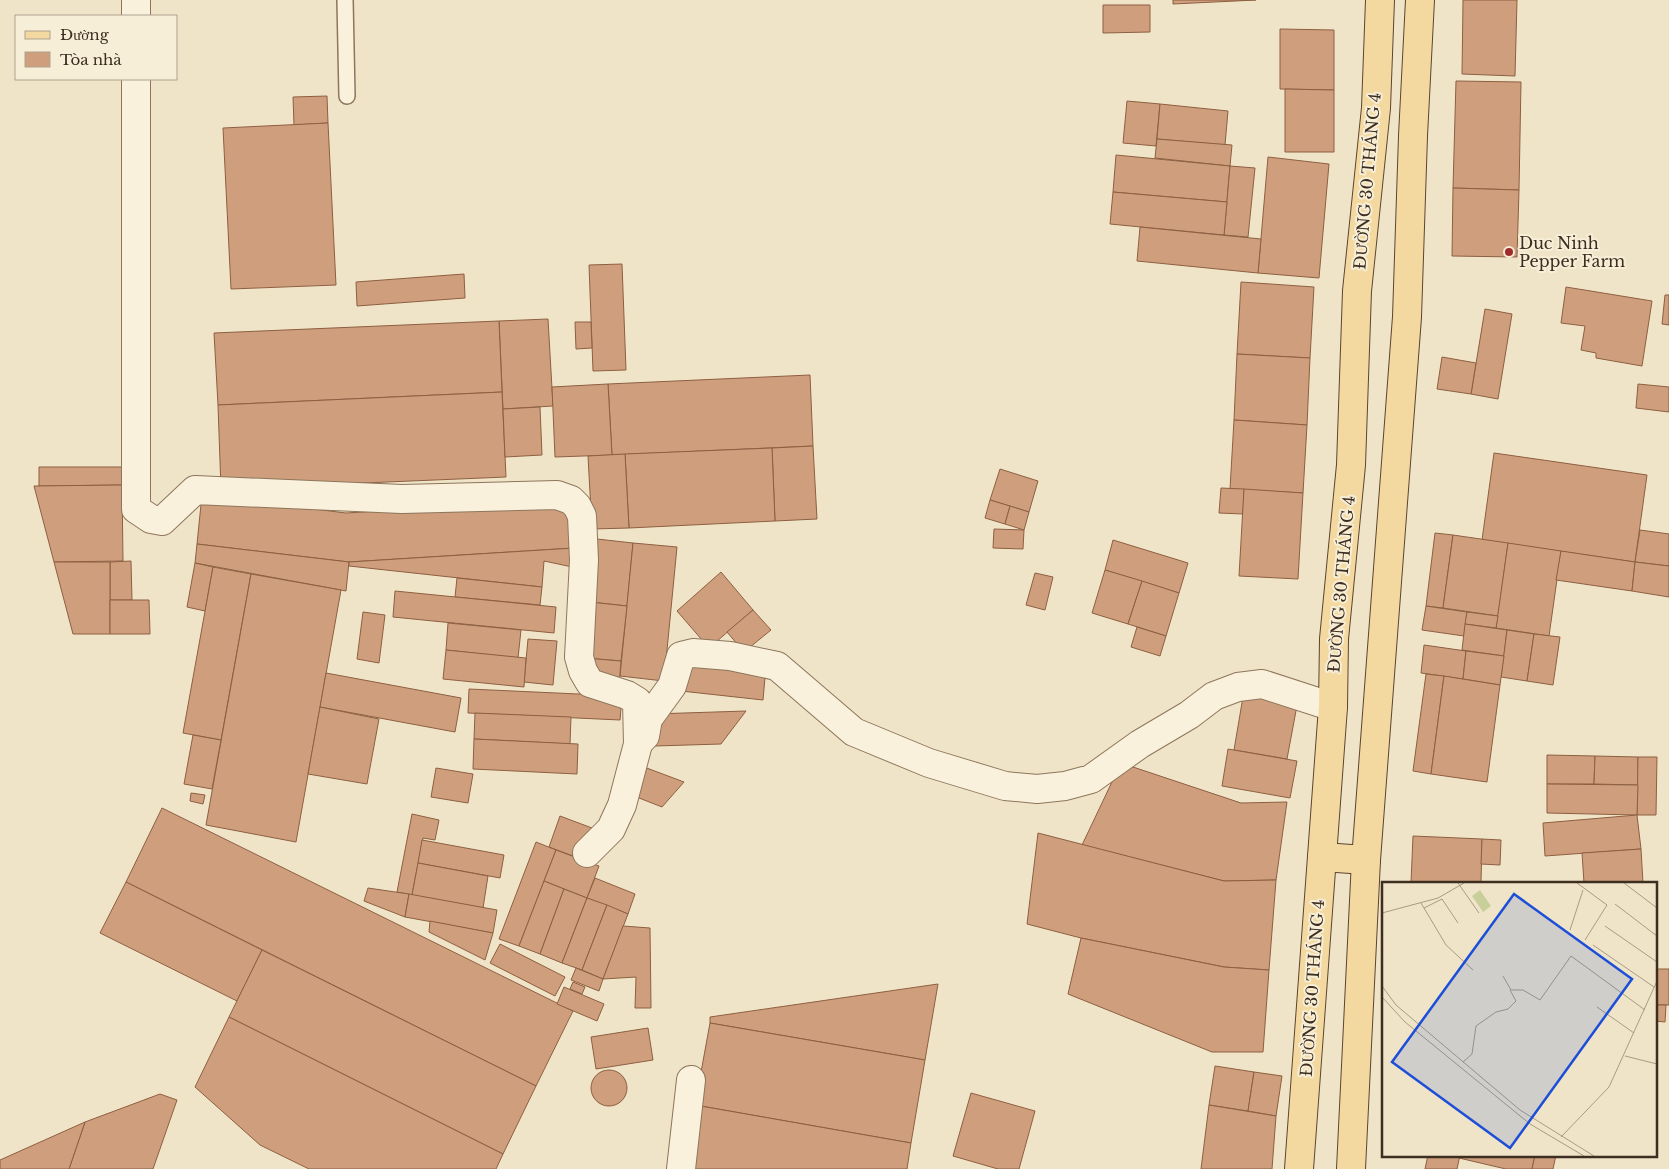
<svg xmlns="http://www.w3.org/2000/svg" width="1669" height="1169" viewBox="0 0 1669 1169" font-family="'Libre Baskerville',serif">
  <style>
    .building { fill: #cf9f7d; stroke: #8d5f41 }
    .lines { fill: none; stroke-linecap: round; stroke-linejoin: round }
    .service-casing { stroke: #8d765c; stroke-width: 18 }
    .minor-casing { stroke: #8d765c; stroke-width: 30 }
    .primary-casing { stroke: #5b4430; stroke-width: 30 }
    .service { stroke: #faf1dc; stroke-width: 15 }
    .minor { stroke: #faf1dc; stroke-width: 28 }
    .primary { stroke: #f3d9a0; stroke-width: 28 }
    .poi-dot { fill: #9e2a2b; stroke: #f7eed8; stroke-width: 2 }
    .labels { text-anchor: middle; dominant-baseline: central; stroke-width: 4; stroke-linejoin: round; paint-order: stroke }
    .street-label { font-size: 16px; fill: #3d2e20; stroke: #f7eed8 }
    .poi-label { font-size: 16px; fill: #3d2e20; stroke: #f7eed8; text-anchor: start }
    .inset-road { fill: none; stroke: #a89b85; stroke-width: 1 }
    .view { fill: #1d4ed8; fill-opacity: 0.15; stroke: #1d4ed8; stroke-width: 2.5 }
    .inset-edge { fill: none; stroke: #3d2e20; stroke-width: 2.5 }
  </style>
  <rect width="100%" height="100%" fill="#f0e4c8"/>
  <!-- building -->
  <g class="building">
    <polygon points="1173,0 1256,0 1173,4"/>
    <polygon points="1463,0 1517,0 1515,76 1462,74"/>
    <polygon points="1103,5 1150,5 1150,32 1103,33"/>
    <polygon points="1280,29 1334,30 1334,90 1280,89"/>
    <polygon points="1456,81 1521,82 1519,190 1453,188"/>
    <polygon points="1285,89 1334,90 1334,152 1285,152"/>
    <polygon points="327,96 328,123 294,125 293,97"/>
    <polygon points="1127,101 1160,104 1156,146 1123,143"/>
    <polygon points="1160,104 1228,111 1225,145 1157,139"/>
    <polygon points="328,123 336,285 231,289 223,128"/>
    <polygon points="1157,139 1232,145 1230,166 1155,158"/>
    <polygon points="1116,155 1230,166 1227,202 1113,192"/>
    <polygon points="1268,157 1329,164 1319,278 1258,273"/>
    <polygon points="1230,166 1255,168 1248,237 1224,235"/>
    <polygon points="1453,188 1519,190 1517,257 1452,256"/>
    <polygon points="1113,192 1227,202 1224,235 1110,224"/>
    <polygon points="1140,227 1261,239 1258,273 1137,261"/>
    <polygon points="622,264 626,370 593,371 589,265"/>
    <polygon points="464,274 465,298 357,306 356,282"/>
    <polygon points="1241,282 1314,287 1310,358 1237,354"/>
    <polygon points="1566,287 1652,301 1642,366 1596,358 1596,353 1581,350 1585,326 1561,323"/>
    <polygon points="1665,295 1669,295 1669,325 1662,324"/>
    <polygon points="1485,309 1512,314 1498,399 1471,394"/>
    <polygon points="548,319 553,406 503,409 499,321"/>
    <polygon points="499,321 502,392 218,405 214,333"/>
    <polygon points="575,322 591,322 592,348 576,349"/>
    <polygon points="1237,354 1310,358 1307,425 1234,420"/>
    <polygon points="1442,357 1476,363 1471,394 1437,389"/>
    <polygon points="810,375 813,446 612,455 608,384"/>
    <polygon points="608,384 612,455 555,457 552,387"/>
    <polygon points="1638,384 1669,387 1669,412 1636,408"/>
    <polygon points="502,392 506,477 221,489 218,405"/>
    <polygon points="540,407 542,455 505,457 503,409"/>
    <polygon points="1234,420 1307,425 1303,493 1230,489"/>
    <polygon points="813,446 817,519 775,521 772,448"/>
    <polygon points="772,448 775,521 629,528 625,454"/>
    <polygon points="1494,453 1647,475 1635,562 1482,540"/>
    <polygon points="625,454 629,528 592,529 588,456"/>
    <polygon points="39,467 122,467 122,485 39,486"/>
    <polygon points="1000,469 1038,481 1029,512 990,500"/>
    <polygon points="122,485 123,561 54,562 34,486"/>
    <polygon points="1221,488 1244,489 1243,514 1219,513"/>
    <polygon points="1244,489 1303,493 1298,579 1239,576"/>
    <polygon points="202,495 346,513 561,500 570,504 574,548 349,562 197,544"/>
    <polygon points="990,500 1010,506 1005,524 985,518"/>
    <polygon points="1010,506 1029,512 1024,530 1005,524"/>
    <polygon points="994,529 1024,530 1023,549 993,548"/>
    <polygon points="1640,530 1669,534 1669,566 1635,562"/>
    <polygon points="1435,533 1453,535 1443,608 1426,606"/>
    <polygon points="1453,535 1508,543 1498,616 1443,608"/>
    <polygon points="597,539 633,543 627,606 590,602"/>
    <polygon points="1113,540 1188,563 1179,593 1105,570"/>
    <polygon points="633,543 677,547 664,681 620,676"/>
    <polygon points="1508,543 1561,551 1549,636 1496,628"/>
    <polygon points="197,544 349,562 346,591 195,563"/>
    <polygon points="574,548 577,568 544,561 542,587 349,566 349,562"/>
    <polygon points="1561,551 1635,562 1632,591 1556,580"/>
    <polygon points="131,561 132,600 110,600 110,562"/>
    <polygon points="54,562 110,562 110,634 73,634"/>
    <polygon points="1635,562 1669,566 1669,597 1632,591"/>
    <polygon points="195,563 213,567 205,611 187,607"/>
    <polygon points="213,567 251,574 221,740 183,733"/>
    <polygon points="1105,570 1142,581 1128,624 1092,613"/>
    <polygon points="721,572 753,610 709,648 677,611"/>
    <polygon points="1035,573 1053,577 1045,610 1026,605"/>
    <polygon points="251,574 341,590 296,842 206,825"/>
    <polygon points="457,578 542,587 540,605 455,597"/>
    <polygon points="1142,581 1179,593 1166,636 1128,624"/>
    <polygon points="395,591 556,607 554,633 393,617"/>
    <polygon points="110,600 149,600 150,634 110,634"/>
    <polygon points="590,602 627,606 621,661 585,658"/>
    <polygon points="1426,606 1467,612 1464,636 1422,630"/>
    <polygon points="753,610 771,630 744,652 727,632"/>
    <polygon points="363,612 385,615 379,663 357,659"/>
    <polygon points="1467,612 1498,616 1496,628 1465,624"/>
    <polygon points="448,623 521,630 518,658 446,650"/>
    <polygon points="1465,624 1507,630 1504,656 1462,650"/>
    <polygon points="1137,627 1166,636 1160,656 1131,647"/>
    <polygon points="1507,630 1534,634 1527,681 1501,677"/>
    <polygon points="1534,634 1560,637 1553,685 1527,681"/>
    <polygon points="528,639 557,641 553,685 524,682"/>
    <polygon points="1424,645 1466,651 1463,679 1421,673"/>
    <polygon points="446,650 526,658 524,687 443,679"/>
    <polygon points="1466,651 1504,656 1500,685 1463,679"/>
    <polygon points="684,657 766,666 763,700 681,691"/>
    <polygon points="585,658 621,661 619,686 586,662"/>
    <polygon points="326,673 461,698 455,732 320,707"/>
    <polygon points="1426,674 1444,676 1431,774 1413,771"/>
    <polygon points="1444,676 1500,685 1487,782 1431,774"/>
    <polygon points="469,689 622,696 620,720 468,713"/>
    <polygon points="1244,691 1298,700 1287,759 1234,750"/>
    <polygon points="320,707 379,719 367,784 308,774"/>
    <polygon points="746,711 721,744 655,746 653,714"/>
    <polygon points="475,713 571,717 570,744 474,739"/>
    <polygon points="193,735 221,740 212,789 184,784"/>
    <polygon points="474,739 578,744 577,774 473,769"/>
    <polygon points="1228,749 1297,761 1290,798 1222,786"/>
    <polygon points="1547,755 1595,756 1594,784 1547,784"/>
    <polygon points="1595,756 1638,757 1638,785 1594,784"/>
    <polygon points="1638,757 1657,757 1656,815 1637,815"/>
    <polygon points="1121,763 1241,803 1287,802 1276,880 1224,881 1082,845"/>
    <polygon points="644,767 684,782 662,807 634,796"/>
    <polygon points="436,768 473,774 468,803 431,797"/>
    <polygon points="1547,784 1638,785 1637,815 1547,813"/>
    <polygon points="191,793 205,795 203,804 190,801"/>
    <polygon points="162,808 573,1011 536,1086 126,882"/>
    <polygon points="412,814 439,820 435,840 423,838 412,895 397,892"/>
    <polygon points="1637,815 1641,849 1545,856 1543,823"/>
    <polygon points="560,816 592,828 581,859 549,847"/>
    <polygon points="1038,833 1224,881 1276,880 1269,970 1224,967 1081,938 1027,924"/>
    <polygon points="1413,836 1482,839 1481,883 1411,883"/>
    <polygon points="1482,839 1501,840 1500,865 1481,864"/>
    <polygon points="422,840 504,855 500,878 418,863"/>
    <polygon points="536,842 556,850 519,946 499,939"/>
    <polygon points="1641,849 1643,883 1584,883 1582,853"/>
    <polygon points="556,850 599,866 587,898 544,881"/>
    <polygon points="418,863 488,876 483,908 412,895"/>
    <polygon points="595,878 635,894 628,914 587,898"/>
    <polygon points="544,881 564,889 540,954 519,946"/>
    <polygon points="126,882 262,950 237,1001 100,933"/>
    <polygon points="368,888 409,894 405,917 364,901"/>
    <polygon points="564,889 587,898 562,963 540,954"/>
    <polygon points="409,894 497,910 493,933 405,917"/>
    <polygon points="587,898 607,905 582,970 562,963"/>
    <polygon points="607,905 628,914 603,979 582,970"/>
    <polygon points="430,921 493,933 485,960 429,932"/>
    <polygon points="623,926 650,928 651,1008 635,1008 636,977 603,979"/>
    <polygon points="1081,938 1224,967 1269,970 1263,1052 1212,1052 1068,994"/>
    <polygon points="500,944 565,977 555,996 490,963"/>
    <polygon points="262,950 536,1086 503,1154 229,1017"/>
    <polygon points="576,968 603,979 599,991 571,980"/>
    <rect x="1655" y="969" width="14" height="36"/>
    <polygon points="573,982 585,987 582,994 570,989"/>
    <polygon points="938,984 925,1060 710,1023 710,1017"/>
    <polygon points="564,987 604,1004 597,1021 557,1004"/>
    <polygon points="1655,1005 1666,1005 1665,1022 1655,1021"/>
    <polygon points="229,1017 503,1154 496,1169 309,1169 260,1145 195,1087"/>
    <polygon points="710,1023 925,1060 911,1143 695,1105"/>
    <polygon points="648,1028 653,1060 596,1069 591,1037"/>
    <polygon points="1215,1066 1254,1072 1248,1111 1209,1105"/>
    <circle cx="609" cy="1088" r="18"/>
    <polygon points="1254,1072 1282,1076 1276,1116 1248,1111"/>
    <polygon points="971,1093 1035,1111 1019,1169 998,1169 953,1156"/>
    <polygon points="160,1094 177,1100 153,1169 69,1169 85,1122"/>
    <polygon points="695,1105 911,1143 907,1169 685,1169"/>
    <polygon points="1209,1105 1276,1116 1272,1169 1201,1169"/>
    <polygon points="85,1122 69,1169 0,1169 0,1160"/>
    <polygon points="1428,1155 1460,1155 1457,1169 1425,1169"/>
    <polygon points="1460,1155 1535,1155 1532,1169 1506,1169 1459,1158"/>
    <polygon points="1535,1155 1556,1155 1553,1169 1532,1169"/>
  </g>
  <g class="lines">
    <!-- service casing -->
    <g class="service-casing">
      <polyline id="service" points="345,0 347,96"/>
    </g>
    <!-- minor casing -->
    <g class="minor-casing">
      <g id="minor">
        <polyline points="136,16 136,0"/>
        <polyline points="136,79 136,509 151,519 162,521 195,490 402,499 557,495 571,500 577,506 582,516 584,560 579,657 583,671 590,683 627,695 637,701 638,744 622,805 611,829 587,853"/>
        <polyline points="642,739 645,736 648,719 672,686 681,656 693,653 730,656 777,666 854,732 929,763 1005,786 1037,789 1065,786 1091,779 1140,744 1189,715 1214,696 1238,687 1262,684 1333,707"/>
        <polyline points="681,1169 691,1080"/>
      </g>
    </g>
    <!-- primary casing -->
    <g class="primary-casing">
      <g id="primary">
        <polyline points="1322,857 1366,860"/>
        <polyline points="1299,1169 1333,707 1334,639 1351,465 1357,291 1376,108 1380,0"/>
        <polyline points="1351,1169 1366,860 1407,317 1413,136 1420,0"/>
      </g>
    </g>
    <!-- service -->
    <use href="#service" class="service"/>
    <!-- minor -->
    <use href="#minor" class="minor"/>
    <!-- primary -->
    <use href="#primary" class="primary"/>
  </g>
  <!-- markers -->
  <circle class="poi-dot" cx="1509" cy="252" r="5"/>
  <g class="labels">
    <!-- street labels -->
    <g class="street-label">
      <text transform="translate(1367 181) rotate(-85)">ĐƯỜNG 30 THÁNG 4</text>
      <text transform="translate(1341 584) rotate(-85)">ĐƯỜNG 30 THÁNG 4</text>
      <text transform="translate(1312 988) rotate(-86)">ĐƯỜNG 30 THÁNG 4</text>
    </g>
    <!-- poi labels -->
    <g class="poi-label">
      <text x="1519" y="243">Duc Ninh<tspan x="1519" dy="18">Pepper Farm</tspan></text>
    </g>
  </g>
  <!-- overview -->
  <g transform="translate(1382 882)">
    <rect width="275" height="275" fill="#f0e4c8"/>
    <path d="M98,8L109,24L101,30L90,14Z" fill="#c9cf9b"/>
    <path class="inset-road" d="M76,1L97,31M195,1L225,23L203,58M242,1L275,26M39,21L64,63L91,88M233,22L275,54M42,26L60,17L76,41M0,31L56,16L82,1M223,44L275,80M188,48L201,8M211,63L272,105M121,94L129,108H141L158,118L189,74L263,128M0,104L14,123L138,228L212,274M0,115L23,140L148,242L202,274M215,125L252,151M243,174L275,182M81,180L90,172L94,144L114,130L126,127L134,119L128,108M179,255L227,205L275,99"/>
    <path class="view" d="M132,12L250,97L128,266L10,180Z"/>
    <rect width="275" height="275" class="inset-edge"/>
  </g>
  <!-- legend -->
  <rect x="15" y="15" width="162" height="65" fill="#f7eed8" stroke="#ada18e"/>
  <rect x="25" y="31" width="25" height="8" fill="#f3d9a0" stroke="#ada18e"/>
  <text x="60" y="40" font-size="15" fill="#3d2e20">Đường</text>
  <rect x="25" y="52" width="25" height="15" fill="#cf9f7d" stroke="#ada18e"/>
  <text x="60" y="65" font-size="15" fill="#3d2e20">Tòa nhà</text>
</svg>
